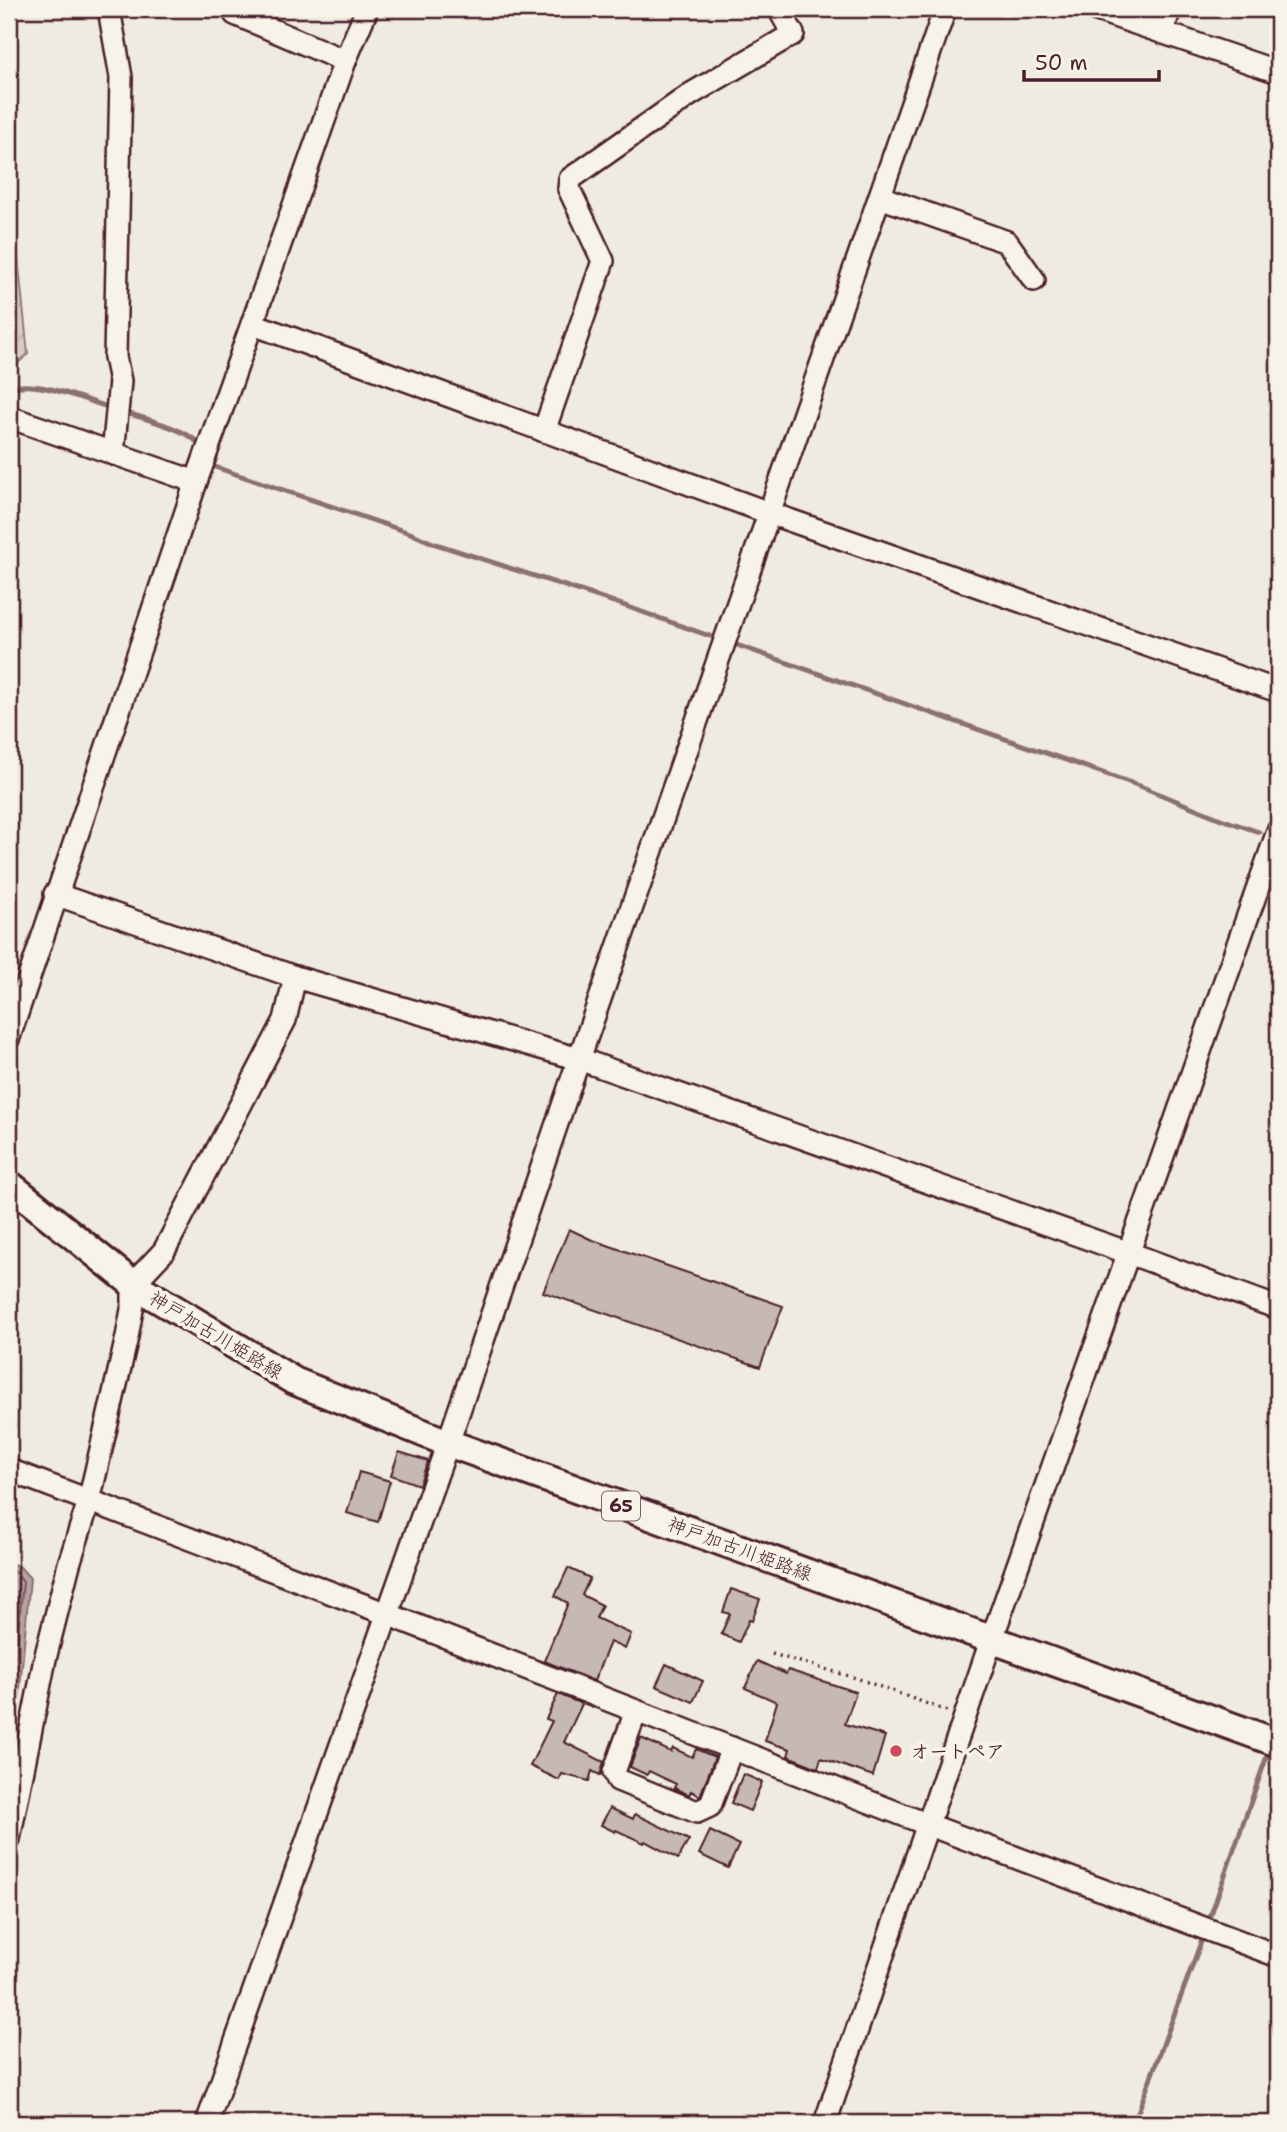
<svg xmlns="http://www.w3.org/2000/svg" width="1287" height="2132" viewBox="0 0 1287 2132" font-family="'Shantell Sans','Klee One',sans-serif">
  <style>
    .forest { fill: url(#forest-crowns); stroke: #917678; stroke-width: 2 }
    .water { fill: #b7a4a2; stroke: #8b6f72; stroke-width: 2 }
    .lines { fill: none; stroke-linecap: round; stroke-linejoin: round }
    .shore { stroke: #76545b; stroke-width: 2 }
    .stream { stroke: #8b6f72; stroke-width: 5 }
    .building { fill: #c6b8b3; stroke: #4a1f2b; stroke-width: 2 }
    .minor-casing { stroke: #4a1f2b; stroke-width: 26 }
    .major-casing { stroke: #4a1f2b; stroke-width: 32 }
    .path { stroke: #4a1f2b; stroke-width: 3.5; stroke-dasharray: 2 5; stroke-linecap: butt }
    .minor { stroke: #f7f3e8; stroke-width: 21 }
    .major { stroke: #f7f3e8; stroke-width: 26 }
    .poi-dot { fill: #d1495b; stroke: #f7f3e8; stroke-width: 2.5 }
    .labels { text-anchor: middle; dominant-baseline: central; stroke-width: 7; stroke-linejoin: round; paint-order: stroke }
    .shield { fill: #f7f3e8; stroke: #7e5f64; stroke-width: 2 }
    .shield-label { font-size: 18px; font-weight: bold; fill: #4a1f2b }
    .street-label { font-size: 19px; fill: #4a1f2b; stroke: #f7f3e8 }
    .poi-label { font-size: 19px; font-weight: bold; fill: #4a1f2b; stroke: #f7f3e8; text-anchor: start }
  </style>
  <defs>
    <pattern id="forest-crowns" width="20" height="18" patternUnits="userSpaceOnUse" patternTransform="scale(1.75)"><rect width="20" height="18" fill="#d8cdc6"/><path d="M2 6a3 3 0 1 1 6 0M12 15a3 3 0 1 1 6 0" fill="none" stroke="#bbb0aa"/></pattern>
  </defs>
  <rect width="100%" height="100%" fill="#f0ebe0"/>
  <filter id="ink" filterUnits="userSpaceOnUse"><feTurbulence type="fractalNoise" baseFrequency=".0143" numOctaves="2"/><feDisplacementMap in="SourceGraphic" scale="14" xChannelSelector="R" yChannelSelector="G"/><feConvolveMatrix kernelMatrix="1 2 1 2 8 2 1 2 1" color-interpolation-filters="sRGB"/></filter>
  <g filter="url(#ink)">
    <!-- forest -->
    <polygon class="forest" points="9,216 14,219 28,354 9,371"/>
    <!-- water -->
    <polygon class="water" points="9,1563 19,1566 30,1578 17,1722 9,1756"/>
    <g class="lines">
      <!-- shore -->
      <polyline class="shore" points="9,1570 15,1572 23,1582 9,1726"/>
      <!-- stream -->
      <g class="stream">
        <path d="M9,388C39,379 83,400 114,409"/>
        <path d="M123,412C143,418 192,430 201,447"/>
        <polyline points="209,462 212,466 410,533 433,543 614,602 721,640"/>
        <polyline points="731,643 1140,786 1221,819 1259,832"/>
        <polyline points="1209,1920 1268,1753"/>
        <polyline points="1134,2123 1204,1934"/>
      </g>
    </g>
    <!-- building -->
    <g class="building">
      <polygon points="569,1229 590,1239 783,1306 760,1367 543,1292"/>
      <polygon points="399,1452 428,1461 419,1485 391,1475"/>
      <polygon points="359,1472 390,1481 378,1522 347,1513"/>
      <polygon points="568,1568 590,1578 582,1595 602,1605 596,1618 631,1634 625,1649 610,1642 594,1681 544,1661 568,1603 555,1596"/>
      <polygon points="731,1589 760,1599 752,1621 749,1620 739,1642 721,1634 730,1614 723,1612"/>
      <polygon points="757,1661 786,1674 788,1670 856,1692 845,1724 885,1736 873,1776 821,1758 818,1768 788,1756 790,1749 765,1741 777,1702 745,1688"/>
      <polygon points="666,1664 703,1681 693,1702 656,1686"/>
      <polygon points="558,1694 582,1704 564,1742 604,1762 600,1775 592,1771 589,1781 562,1774 559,1780 530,1766 552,1721 546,1719"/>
      <polygon points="641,1738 671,1752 673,1748 692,1757 696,1749 715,1757 700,1796 691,1791 689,1795 674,1788 676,1784 649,1771 647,1775 630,1767"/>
      <polygon points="743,1774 762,1782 750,1811 731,1803"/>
      <polygon points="610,1808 633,1819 635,1814 689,1840 678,1859 645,1841 644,1843 616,1830 615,1832 601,1825"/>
      <polygon points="710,1831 739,1845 728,1868 699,1854"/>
    </g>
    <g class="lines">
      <!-- minor casing -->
      <g class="minor-casing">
        <g id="minor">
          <polyline points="109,9 121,77 115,357 120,381 113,454"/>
          <polyline points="232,9 235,14 345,61"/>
          <polyline points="1094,9 1278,72"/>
          <polyline points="1162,32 1170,9"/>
          <polyline points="880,197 1007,242 1034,280"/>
          <polyline points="253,324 769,513 1278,691"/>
          <polyline points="9,417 196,482"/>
          <polyline points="544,431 603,261 569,189 570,179 691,94 793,34 779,9"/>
          <polyline points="55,894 295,977 579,1059 1129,1253 1278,1308"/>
          <polyline points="9,1037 196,482 345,61 367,9"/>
          <polyline points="9,1470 387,1614 929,1825 1278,1956"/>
          <polyline points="636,1711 614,1772 618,1780 697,1812 710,1806 732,1748"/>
          <polyline points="9,1839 45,1659 69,1564 89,1501 127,1337 133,1304 133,1284 164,1251 285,1020 295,977"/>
          <polyline points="207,2123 448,1443 579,1059 945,9"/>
          <polyline points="825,2123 991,1641 1278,831"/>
        </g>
      </g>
      <!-- major casing -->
      <g class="major-casing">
        <polyline id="major" points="9,1184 133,1284 294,1381 448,1443 1278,1743"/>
      </g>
      <!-- path -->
      <polyline class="path" points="772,1654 856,1678 947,1711"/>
      <!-- minor -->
      <use href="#minor" class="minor"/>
      <!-- major -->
      <use href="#major" class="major"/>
    </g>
  </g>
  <!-- markers -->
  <circle class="poi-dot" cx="896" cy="1751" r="7"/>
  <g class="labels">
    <!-- shield labels -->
    <rect class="shield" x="602" y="1491.5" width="38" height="29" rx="5"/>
    <g class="shield-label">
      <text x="621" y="1506">65</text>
    </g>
    <!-- street labels -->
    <g class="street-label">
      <text transform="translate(216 1335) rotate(31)">神戸加古川姫路線</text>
      <text transform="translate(740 1549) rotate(20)">神戸加古川姫路線</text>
    </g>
    <!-- poi labels -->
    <g class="poi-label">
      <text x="910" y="1751">オートペア</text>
    </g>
  </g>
  <!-- margin -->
  <rect width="1287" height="2132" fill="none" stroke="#f7f3e8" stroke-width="35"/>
  <rect x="18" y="18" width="1252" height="2097" fill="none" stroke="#4a1f2b" stroke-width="2.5" filter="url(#ink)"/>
  <!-- scale -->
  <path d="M1024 70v10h135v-10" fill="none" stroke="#4a1f2b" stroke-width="3.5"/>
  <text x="1035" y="70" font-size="21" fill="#4a1f2b" stroke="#f7f3e8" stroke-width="5" paint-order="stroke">50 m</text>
</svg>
